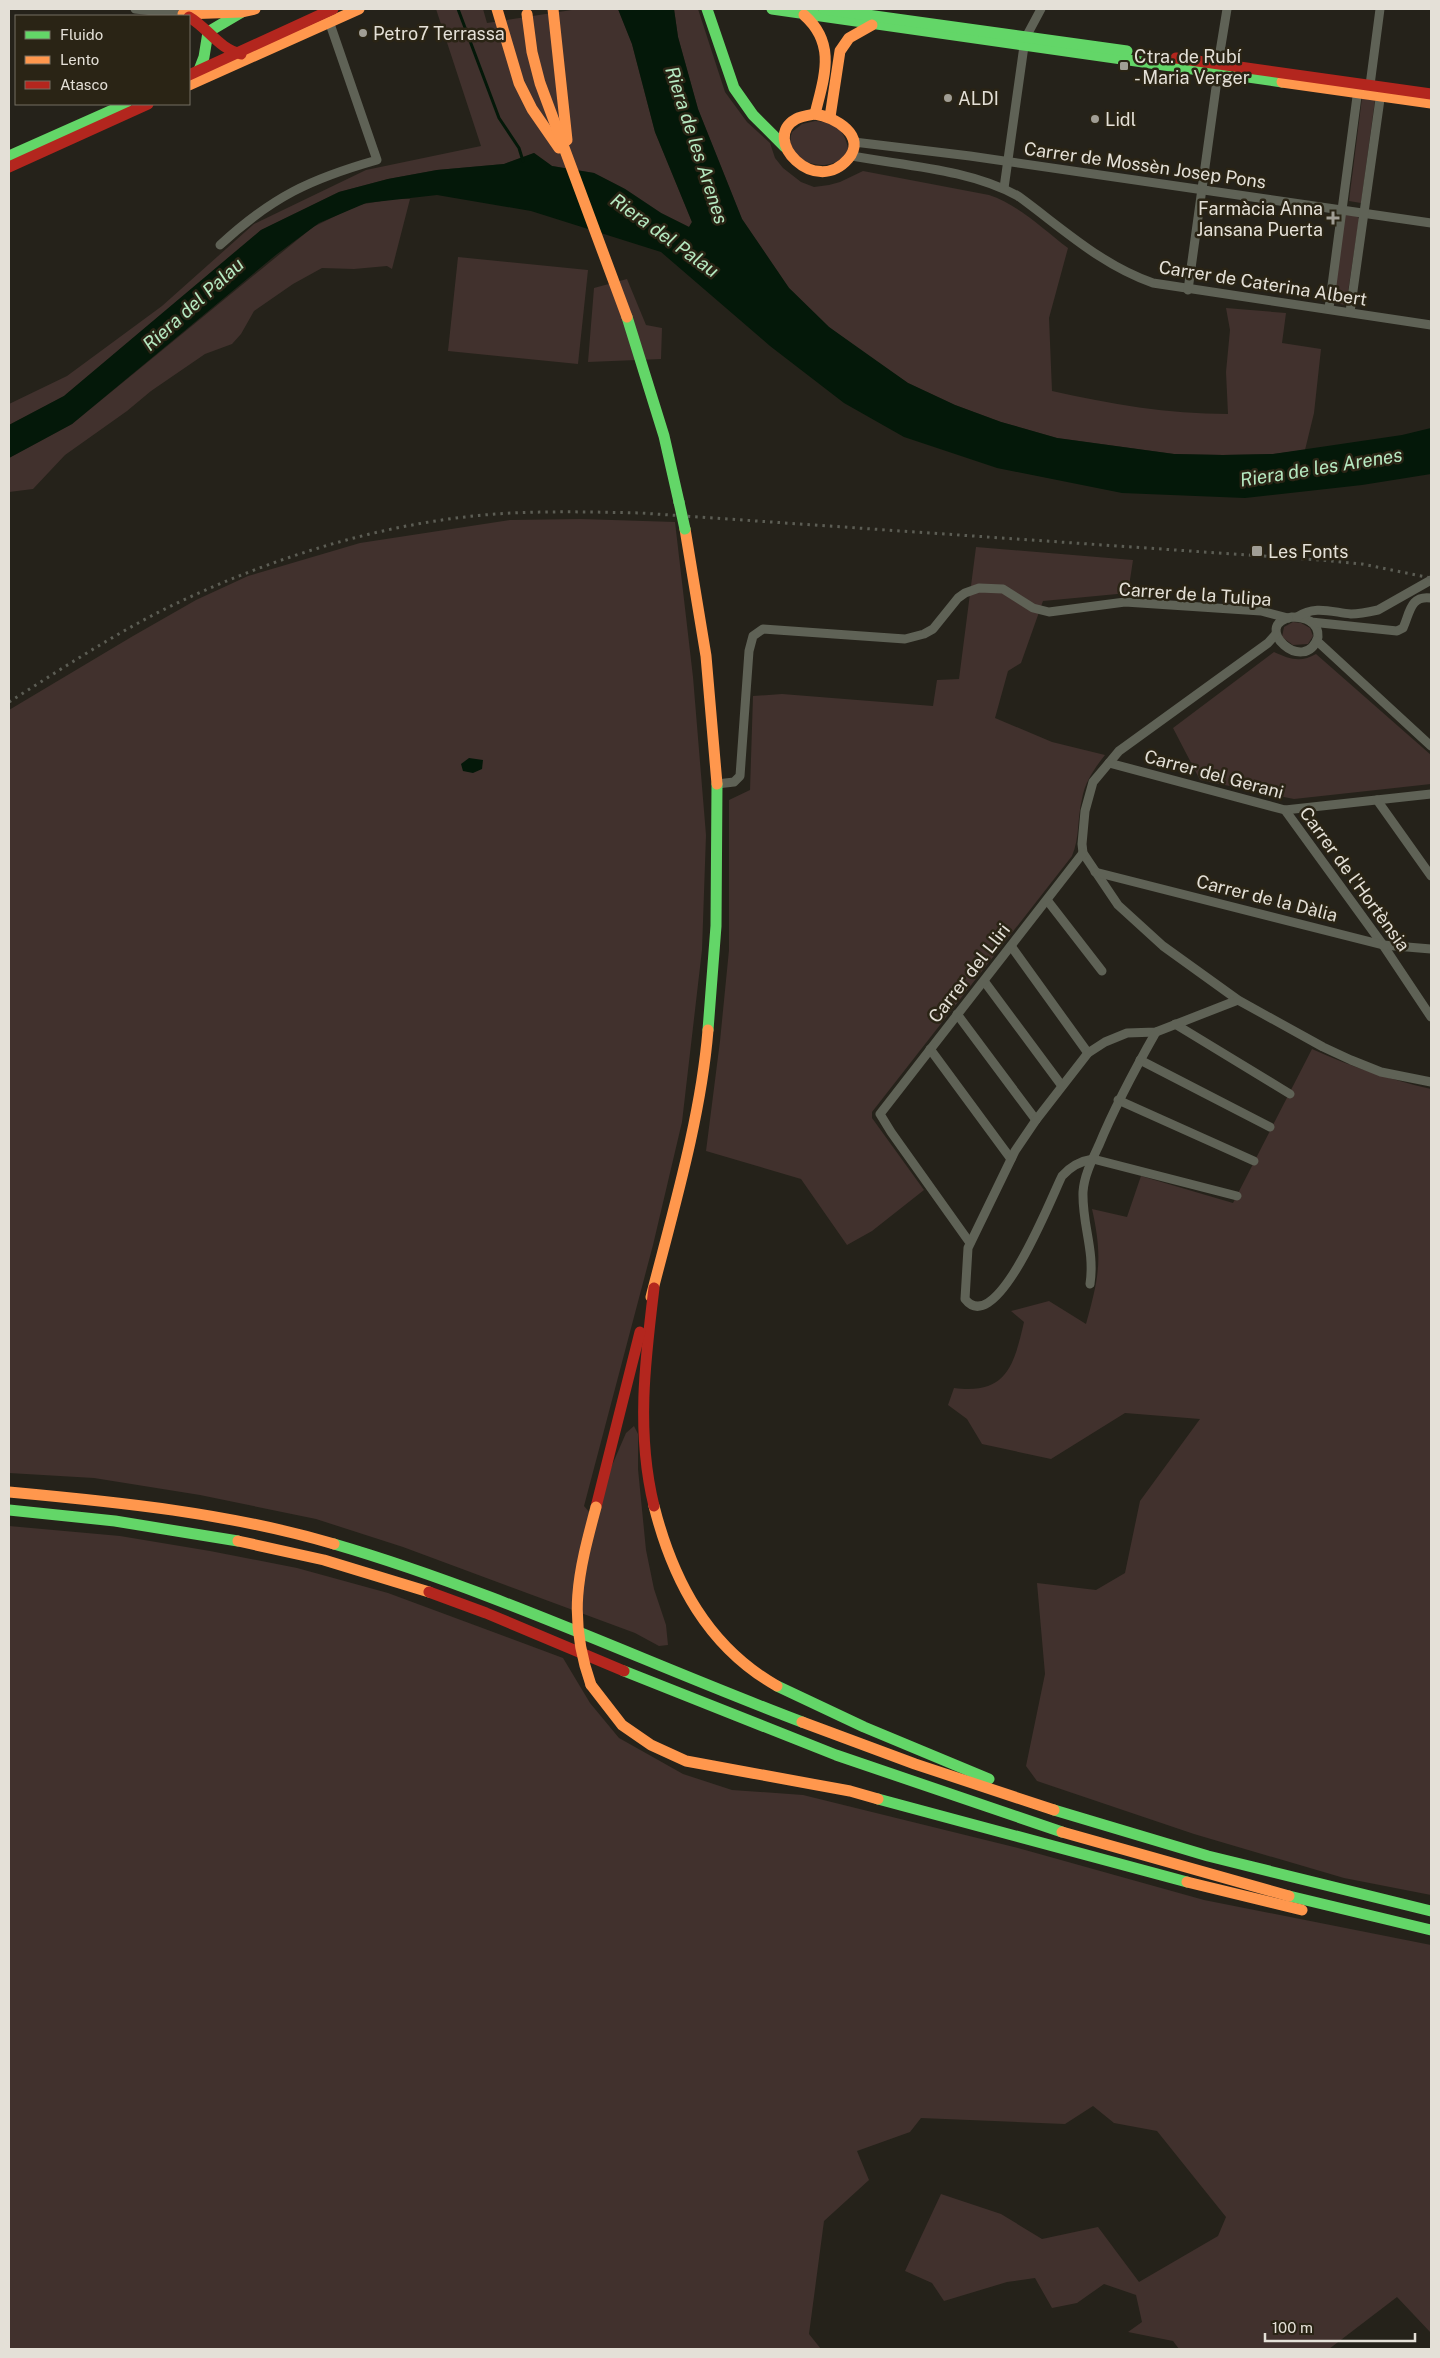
<svg xmlns="http://www.w3.org/2000/svg" width="1440" height="2358" viewBox="0 0 1440 2358" font-family="'Public Sans',sans-serif">
  <style>
    .green { fill: #41312d }
    .water { fill: #041809 }
    .lines { fill: none; stroke-linecap: round; stroke-linejoin: round }
    .stream { stroke: #041809; stroke-width: 3 }
    .street { stroke: #5f6256; stroke-width: 9 }
    .fast { stroke: #63d668; stroke-width: 11 }
    .slow { stroke: #ff974d; stroke-width: 11 }
    .jam { stroke: #b3261e; stroke-width: 11 }
    .rail { stroke: #5c5d54; stroke-width: 3; stroke-dasharray: 2.5 5; stroke-linecap: butt }
    .fast-bridge { stroke: #63d668; stroke-width: 11 }
    .slow-bridge { stroke: #ff974d; stroke-width: 11 }
    .poi-dot { fill: #a19e95; stroke: #2a2415; stroke-width: 2 }
    .labels { text-anchor: middle; dominant-baseline: central; stroke-width: 5; stroke-linejoin: round; paint-order: stroke }
    .poi-label { font-size: 18px; fill: #e4e0d7; stroke: #2a2415; text-anchor: start }
    .street-label { font-size: 18px; fill: #e4e0d7; stroke: #2a2415 }
    .water-label { font-size: 19px; font-style: italic; fill: #b6e9c1; stroke: #2a2415 }
  </style>
  <rect width="100%" height="100%" fill="#25221a"/>
  <!-- green -->
  <g class="green">
    <polygon points="436,9 483,9 487,23 578,9 618,9 632,44 655,132 692,222 689,227 661,213 625,189 594,173 552,166 534,153 504,164 437,170 388,179 339,192 261,230 64,396 9,425 9,404 67,376 162,306 254,224 366,170 481,146"/>
    <path d="M674,9H698L725,92L747,122L770,143L775,158L783,168L801,182L814,187L829,185L840,182L863,171L989,195C1019,205 1043,229 1068,248L1049,318L1052,391C1110,404 1168,414 1228,414L1226,372L1230,330L1226,308L1286,313L1282,343L1321,349L1314,413L1305,450L1273,454L1223,455L1174,454L1057,438L1001,422L955,405L908,383L865,354L829,327L789,288L742,219L698,109L678,37Z"/>
    <polygon points="1362,98 1375,100 1361,203 1349,201"/>
    <path d="M815,121C835,122 844,129 848,148C847,151 845,156 842,158C823,175 782,159 792,132L802,124Z"/>
    <polygon points="393,199 410,199 392,269 387,266 354,269 322,268 293,284 254,311 241,334 232,344 205,354 151,391 127,411 65,455 33,489 9,492 9,458 72,424 313,227 358,205"/>
    <polygon points="1345,215 1357,216 1359,219 1346,305 1333,303"/>
    <polygon points="458,257 588,270 578,364 448,351"/>
    <polygon points="627,279 646,325 662,328 661,359 588,362 594,288"/>
    <polygon points="581,519 675,522 693,677 706,835 702,950 682,1122 653,1245 584,1506 591,1514 626,1433 634,1426 638,1434 638,1469 646,1550 654,1589 666,1625 668,1645 659,1646 635,1633 403,1547 316,1519 200,1495 94,1478 9,1473 9,710 133,636 196,600 248,576 360,543 510,520"/>
    <path d="M976,547L1133,560L1128,593L1043,601L1021,663L1008,671L995,718L1052,742L1105,755C1094,769 1085,782 1082,799C1077,819 1080,837 1072,856L872,1112V1118L924,1190L872,1231L847,1245L801,1179L706,1151L720,1041L729,950V800L750,790L753,696L782,694L933,706L937,680L959,679Z"/>
    <polygon points="1293,622 1301,623 1310,628 1313,636 1308,644 1293,645 1282,637 1284,627"/>
    <path d="M1274,652C1289,659 1301,663 1316,654L1431,755V784L1294,799L1200,780L1173,728Z"/>
    <path d="M1312,1049C1352,1067 1388,1079 1431,1089V1895L1344,1878L1194,1834L1037,1781L1026,1766L1045,1674L1037,1583L1096,1590L1125,1573L1140,1501L1200,1419L1125,1413L1051,1459L982,1444L967,1419L948,1405L954,1388C1007,1395 1014,1365 1024,1322L1011,1311L1049,1301L1086,1324C1099,1277 1103,1258 1092,1209L1127,1217L1141,1176L1233,1203Z"/>
    <polygon points="9,1526 120,1536 210,1551 297,1568 388,1593 563,1658 590,1703 619,1738 683,1774 732,1790 803,1795 1018,1848 1204,1900 1431,1945 1431,2333 1397,2297 1329,2349 1179,2349 1173,2341 1128,2332 1142,2322 1136,2295 1104,2284 1077,2303 1052,2308 1035,2278 1007,2282 944,2301 932,2283 905,2271 941,2194 1001,2214 1042,2239 1098,2227 1139,2282 1218,2236 1226,2217 1157,2131 1114,2123 1093,2106 1065,2124 921,2118 910,2132 857,2151 869,2180 824,2221 809,2334 821,2349 9,2349"/>
  </g>
  <!-- water -->
  <g class="water">
    <polygon points="618,9 674,9 678,37 698,109 742,219 789,288 829,327 908,383 955,405 1001,422 1057,438 1174,454 1223,455 1273,454 1402,435 1431,428 1431,474 1362,485 1245,498 1122,493 997,468 904,437 844,403 770,346 661,252 531,211 437,195 366,203 319,223 277,254 72,424 9,458 9,425 64,396 261,230 339,192 388,179 437,170 504,164 534,153 552,166 594,173 625,189 661,213 689,227 692,222 655,132 632,44"/>
    <polygon points="469,758 483,760 482,769 473,773 463,771 461,764"/>
  </g>
  <g class="lines">
    <!-- stream -->
    <polyline class="stream" points="458,9 499,118 519,148 523,161"/>
    <!-- street -->
    <g class="street">
      <polyline points="135,9 181,14 183,9"/>
      <polyline points="1218,64 1227,9"/>
      <polyline points="1370,85 1380,9"/>
      <polyline points="854,142 970,156 1431,223"/>
      <path d="M852,156C906,166 968,169 1018,196C1062,228 1101,265 1153,283L1431,325"/>
      <polyline points="1004,188 1024,46 1026,37 1041,9"/>
      <path d="M220,245C272,197 310,179 377,160L329,21"/>
      <polyline points="1188,290 1218,73"/>
      <polyline points="1329,308 1358,89"/>
      <polyline points="1350,312 1381,92"/>
      <path d="M1292,617C1305,617 1319,622 1318,637C1305,677 1249,625 1292,617Z"/>
      <path d="M1297,617C1315,605 1331,612 1351,614C1360,614 1369,612 1378,610L1431,580"/>
      <path d="M1311,622L1397,631L1403,628C1410,613 1410,595 1431,598"/>
      <polyline points="1276,634 1268,643 1119,751 1093,782 1085,811 1082,844 1083,853 1089,862 1118,905 1163,946 1238,1000 1323,1047 1351,1060 1381,1072 1431,1082"/>
      <polyline points="1317,641 1431,746"/>
      <polyline points="1109,763 1285,810 1431,794"/>
      <polyline points="717,784 734,782 740,776 749,651 753,636 763,629 905,639 924,634 933,629 958,598 965,593 979,588 1003,589 1033,608 1049,612 1125,602 1261,611 1288,618"/>
      <polyline points="1377,800 1431,876"/>
      <polyline points="1285,810 1383,945 1431,1017"/>
      <polyline points="1095,872 1383,945 1431,949"/>
      <polyline points="1047,900 1102,971"/>
      <polyline points="1011,946 1088,1053"/>
      <polyline points="984,981 1062,1086"/>
      <polyline points="957,1014 1036,1120"/>
      <polyline points="1175,1024 1290,1094"/>
      <polyline points="930,1049 1011,1159"/>
      <polyline points="1140,1060 1270,1127"/>
      <polyline points="1118,1100 1254,1161"/>
      <path d="M1237,1196L1093,1159C1080,1161 1071,1166 1062,1176C1053,1193 997,1340 965,1299L968,1248L1015,1151L1036,1120L1088,1053L1105,1042L1127,1033L1156,1032L1238,1000"/>
      <polyline points="970,1243 891,1132 880,1114 1083,853"/>
      <path d="M1090,1284C1095,1250 1082,1225 1083,1192C1084,1176 1092,1160 1099,1145C1115,1106 1135,1069 1156,1032"/>
    </g>
    <!-- fast -->
    <g class="fast">
      <polyline points="707,9 734,88 753,115 785,147"/>
      <polyline points="772,9 1282,82"/>
      <polyline points="824,9 1127,51"/>
      <polyline points="199,70 204,57 208,32 242,12"/>
      <polyline points="9,156 126,104"/>
      <polyline points="627,317 664,436 679,502"/>
      <polyline points="708,1030 716,926 717,784"/>
      <polyline points="9,1510 115,1521 238,1541"/>
      <path d="M334,1544C495,1591 646,1663 802,1722"/>
      <polyline points="624,1671 836,1755 1062,1832"/>
      <polyline points="777,1686 864,1727 989,1779"/>
      <polyline points="878,1799 1187,1882"/>
      <polyline points="1054,1810 1208,1856 1431,1911"/>
      <polyline points="1289,1896 1431,1930"/>
    </g>
    <!-- slow -->
    <g class="slow">
      <polyline points="497,9 519,83 532,109 559,148"/>
      <polyline points="553,9 567,140"/>
      <polyline points="183,14 242,12 255,9"/>
      <polyline points="527,14 532,52 540,83 627,317"/>
      <path d="M804,15C837,44 824,77 815,114"/>
      <polyline points="1282,82 1431,103"/>
      <polyline points="189,85 359,9"/>
      <path d="M815,114C835,117 868,136 848,159C815,197 760,139 796,119C801,116 809,115 815,114Z"/>
      <polyline points="830,117 840,51 849,38 872,25"/>
      <polyline points="685,529 706,656 717,784"/>
      <path d="M651,1297C673,1211 701,1117 708,1030"/>
      <path d="M9,1492C118,1502 229,1513 334,1544"/>
      <path d="M654,1506C673,1581 708,1647 777,1686"/>
      <polyline points="238,1541 324,1560 429,1592"/>
      <polyline points="591,1685 622,1725 651,1745 686,1761 850,1791 878,1799"/>
      <polyline points="802,1722 915,1764 1054,1810"/>
      <polyline points="1062,1832 1289,1896"/>
      <polyline points="1187,1882 1302,1910"/>
    </g>
    <!-- jam -->
    <g class="jam">
      <path d="M189,17C208,28 219,49 241,54"/>
      <polyline points="1176,58 1431,94"/>
      <polyline points="189,75 333,9"/>
      <polyline points="9,167 148,104"/>
      <path d="M654,1288C645,1361 636,1433 654,1506"/>
      <polyline points="596,1507 640,1332"/>
      <polyline points="429,1592 486,1613 624,1671"/>
    </g>
    <!-- rail -->
    <path class="rail" d="M9,702C63,668 117,632 175,604C280,554 395,519 512,513C555,511 598,512 641,513L1320,560L1362,564L1431,578"/>
    <!-- fast-bridge -->
    <polyline class="fast-bridge" points="679,502 685,529"/>
    <!-- slow-bridge -->
    <path class="slow-bridge" d="M591,1685C567,1617 578,1574 596,1507"/>
  </g>
  <!-- markers -->
  <g class="poi-dot">
    <circle cx="363" cy="33" r="5"/>
    <rect x="1119" y="61" width="10" height="10" rx="2.5"/>
    <circle cx="948" cy="98" r="5"/>
    <circle cx="1095" cy="119" r="5"/>
    <path d="M1330.5 210.5h5v5h5v5h-5v5h-5v-5h-5v-5h5z"/>
    <rect x="1251" y="545" width="12" height="12" rx="2.5"/>
  </g>
  <g class="labels">
    <!-- poi labels -->
    <g class="poi-label">
      <text x="373" y="33">Petro7 Terrassa</text>
      <text x="1134" y="56">Ctra. de Rubí<tspan x="1134" dy="21">- Maria Verger</tspan></text>
      <text x="958" y="98">ALDI</text>
      <text x="1105" y="119">Lidl</text>
      <text x="1323" y="208" text-anchor="end">Farmàcia Anna<tspan x="1323" dy="21">Jansana Puerta</tspan></text>
      <text x="1268" y="551">Les Fonts</text>
    </g>
    <!-- street labels -->
    <g class="street-label">
      <text transform="translate(1145 165) rotate(8)">Carrer de Mossèn Josep Pons</text>
      <text transform="translate(1263 283) rotate(9)">Carrer de Caterina Albert</text>
      <text transform="translate(1195 594) rotate(4)">Carrer de la Tulipa</text>
      <text transform="translate(1214 774) rotate(15)">Carrer del Gerani</text>
      <text transform="translate(1355 879) rotate(54)">Carrer de l'Hortènsia</text>
      <text transform="translate(1267 898) rotate(14)">Carrer de la Dàlia</text>
      <text transform="translate(969 973) rotate(-52)">Carrer del Lliri</text>
    </g>
    <!-- water labels -->
    <g class="water-label">
      <text transform="translate(697 145) rotate(72)">Riera de les Arenes</text>
      <text transform="translate(665 235) rotate(36)">Riera del Palau</text>
      <text transform="translate(193 304) rotate(-42)">Riera del Palau</text>
      <text transform="translate(1321 467) rotate(-9)">Riera de les Arenes</text>
    </g>
  </g>
  <!-- border -->
  <rect width="1440" height="2358" fill="none" stroke="#e4e0d7" stroke-width="20"/>
  <!-- legend -->
  <rect x="15" y="15" width="175" height="90" fill="#2a2415" stroke="#746f63"/>
  <rect x="25" y="31" width="25" height="8" fill="#63d668" stroke="#746f63"/>
  <text x="60" y="40" font-size="15" fill="#e4e0d7">Fluido</text>
  <rect x="25" y="56" width="25" height="8" fill="#ff974d" stroke="#746f63"/>
  <text x="60" y="65" font-size="15" fill="#e4e0d7">Lento</text>
  <rect x="25" y="81" width="25" height="8" fill="#b3261e" stroke="#746f63"/>
  <text x="60" y="90" font-size="15" fill="#e4e0d7">Atasco</text>
  <!-- scale -->
  <path d="M1265 2333v8h150v-8" fill="none" stroke="#e4e0d7" stroke-width="2.5"/>
  <text x="1272" y="2333" font-size="15" fill="#e4e0d7" stroke="#2a2415" stroke-width="4" paint-order="stroke">100 m</text>
</svg>
